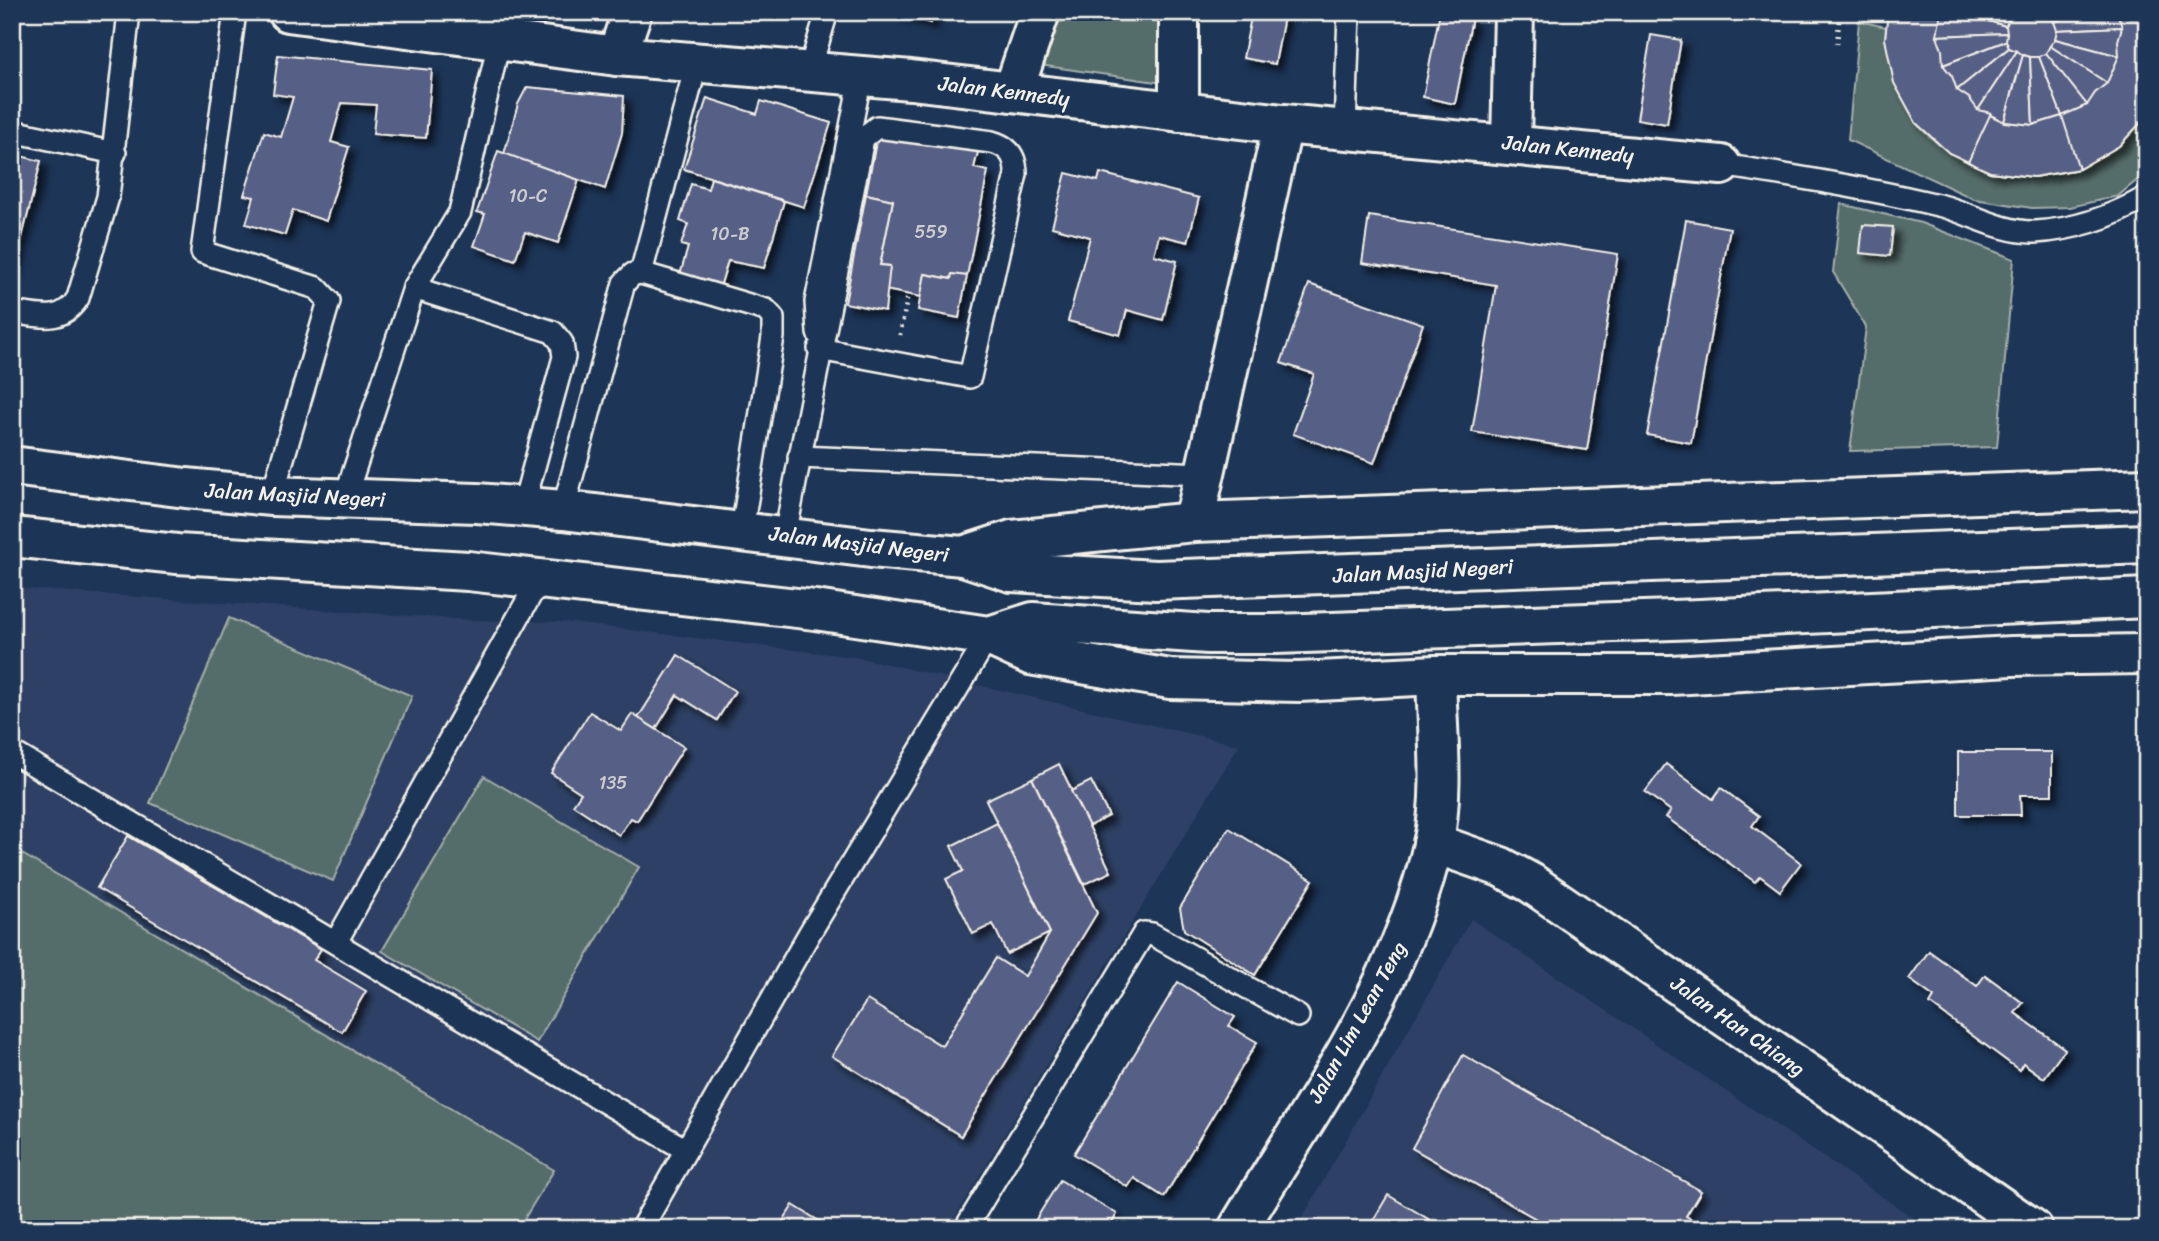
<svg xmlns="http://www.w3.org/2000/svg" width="2159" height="1241" viewBox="0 0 2159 1241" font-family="Sriracha,sans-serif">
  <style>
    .built { fill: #2e4165 }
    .green { fill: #556d6a; stroke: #a4afa9; stroke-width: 2 }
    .building { fill: #565e85; stroke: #f4f1e8; stroke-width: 2; filter: url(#shadow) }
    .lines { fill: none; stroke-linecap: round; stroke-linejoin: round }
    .service-casing { stroke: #f4f1e8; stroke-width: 26 }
    .minor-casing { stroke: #f4f1e8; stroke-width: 44 }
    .trunk-casing { stroke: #f4f1e8; stroke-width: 44 }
    .path { stroke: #f4f1e8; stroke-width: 4.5; stroke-dasharray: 2 5; stroke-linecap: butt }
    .service { stroke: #1d3557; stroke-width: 21 }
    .minor { stroke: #1d3557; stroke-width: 38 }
    .trunk { stroke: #1d3557; stroke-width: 38 }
    .labels { text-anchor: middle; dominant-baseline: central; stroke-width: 6; stroke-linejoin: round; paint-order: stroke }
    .number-label { font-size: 18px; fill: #cccccf }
    .street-label { font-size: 21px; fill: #f4f1e8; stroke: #1d3557 }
  </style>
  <defs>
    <filter id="shadow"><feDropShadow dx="6" dy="6" stdDeviation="3.5" flood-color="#0009"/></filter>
  </defs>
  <rect width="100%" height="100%" fill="#1d3557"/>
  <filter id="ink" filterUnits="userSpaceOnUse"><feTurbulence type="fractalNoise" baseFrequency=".0143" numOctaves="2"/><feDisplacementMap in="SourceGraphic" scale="14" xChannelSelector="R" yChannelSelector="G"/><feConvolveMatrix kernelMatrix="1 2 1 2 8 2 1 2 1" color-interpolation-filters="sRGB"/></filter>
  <g filter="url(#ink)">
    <!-- built -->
    <g class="built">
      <polygon points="12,588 469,620 565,622 861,658 1239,745 948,1229 12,1229"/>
      <polygon points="1471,919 1930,1229 1296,1229"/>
    </g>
    <!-- green -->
    <g class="green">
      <polygon points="1060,12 1170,12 1170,84 1039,65"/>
      <path d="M1859,21L1886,27L1885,39C1893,59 1907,111 1918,125C1969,184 2054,191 2117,147C2128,139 2138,126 2147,116V172L2118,196L2070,207L2032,208L1974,199L1848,140Z"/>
      <polygon points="1841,204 1921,223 2014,259 1997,447 1850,451 1866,327 1833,272"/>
      <polygon points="229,618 412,696 333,881 150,803"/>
      <polygon points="484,776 639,867 537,1042 382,951"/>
      <polygon points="12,848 554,1170 518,1229 12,1229"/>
    </g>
    <!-- building -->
    <g class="building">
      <polygon points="893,12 933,12 931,23"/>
      <polygon points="1252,12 1285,12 1275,64 1243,58"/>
      <polygon points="1440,12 1472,18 1455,104 1423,97"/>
      <polygon points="1888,12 2147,12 2147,116 2119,146 2079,169 2034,177 1990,172 1949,153 1916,123 1894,83 1885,39"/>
      <polygon points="1941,12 1957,12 2006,26 2007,33 1937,36"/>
      <polygon points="1957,12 1999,12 2009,19 2006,26"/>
      <polygon points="2054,12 2081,12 2054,22 2050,15"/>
      <polygon points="2081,12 2117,12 2122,27 2057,30 2054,22"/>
      <polygon points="2122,27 2118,41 2119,56 2055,39 2057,30"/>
      <polygon points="2007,33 2006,41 1943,65 1942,50 1937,36"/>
      <polygon points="1651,35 1681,40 1667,124 1637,119"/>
      <polygon points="2055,39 2119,56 2107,83 2050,46"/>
      <polygon points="2006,41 2009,48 1957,90 1952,76 1943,65"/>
      <polygon points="2050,46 2107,83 2095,93 2087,105 2046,53"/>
      <polygon points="2009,48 2017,51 1978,110 1969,98 1957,90"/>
      <polygon points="2017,51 2023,55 2004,122 1990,115 1991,113 1978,110"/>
      <polygon points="2046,53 2087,105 2062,116 2039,57"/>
      <polygon points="278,55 432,70 426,138 373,134 376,105 342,103 331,142 349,147 326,221 293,210 285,235 246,224 254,197 244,195 264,132 281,137 293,97 273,94"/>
      <polygon points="2023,55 2030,57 2033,125 2004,122"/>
      <polygon points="2030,57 2039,57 2062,116 2033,125"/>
      <polygon points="527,87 624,96 622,133 605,189 504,154 518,104"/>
      <polygon points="707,98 757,114 761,101 831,123 804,207 684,169"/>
      <polygon points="1990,115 2004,122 2033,125 2062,116 2079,169 2034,177 1990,172 1968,162"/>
      <polygon points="877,137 978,152 974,168 988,171 967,276 952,274 951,279 925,274 921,297 885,290 890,266 880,265 893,200 866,194"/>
      <polygon points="498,151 579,180 558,243 525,232 515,260 474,246 485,214 477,212"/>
      <polygon points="12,154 41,161 13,274 12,274"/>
      <polygon points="1066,173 1098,181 1100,173 1199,198 1188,242 1159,235 1154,255 1177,261 1163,320 1127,310 1120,335 1068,321 1090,237 1052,227"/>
      <polygon points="711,178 784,201 764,268 728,261 720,287 680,275 688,247 681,245 688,224 680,221 691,184 708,189"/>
      <polygon points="866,194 893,200 880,265 890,266 885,311 845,303"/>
      <polygon points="1369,216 1618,254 1587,450 1472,432 1496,285 1362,263"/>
      <polygon points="1686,220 1730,228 1691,443 1647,435"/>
      <polygon points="1863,225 1893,227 1890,256 1860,253"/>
      <polygon points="925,274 951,279 952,274 967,276 959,318 918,310"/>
      <polygon points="1309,284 1423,324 1374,463 1293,434 1314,374 1281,363"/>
      <polygon points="678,655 735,691 717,720 677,695 656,729 638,718"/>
      <polygon points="590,712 621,731 632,714 684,747 637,821 631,818 619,835 573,805 581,793 551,773"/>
      <polygon points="1958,752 2052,752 2052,795 2020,795 2021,815 1958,815"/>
      <polygon points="1059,764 1111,872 1084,884 1032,778"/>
      <polygon points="1666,764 1713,799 1721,788 1759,816 1752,826 1801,863 1780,891 1760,876 1755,882 1666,817 1671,811 1645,792"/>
      <polygon points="1032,778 1097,913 961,1136 832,1056 867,1000 942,1046 996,958 1025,976 1050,933 986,800"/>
      <polygon points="1091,781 1109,816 1089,826 1071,791"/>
      <polygon points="997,823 1050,933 1007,954 993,924 973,934 946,879 963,871 951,846"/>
      <polygon points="1229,828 1313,880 1255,975 1184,930 1180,908"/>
      <polygon points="128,836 321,949 314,960 366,991 342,1032 97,888"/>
      <polygon points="1929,951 1977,986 1985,975 2023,1003 2015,1013 2065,1049 2044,1078 2023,1063 2019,1070 1930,1004 1934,997 1909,979"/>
      <polygon points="1178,982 1235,1017 1229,1026 1257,1042 1164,1197 1134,1178 1128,1187 1074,1154"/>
      <polygon points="1463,1055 1701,1191 1686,1216 1709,1229 1554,1229 1412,1148"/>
      <polygon points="1060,1180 1117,1214 1112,1223 1121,1229 1030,1229"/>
      <polygon points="1388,1195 1445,1229 1368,1229"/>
      <polygon points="793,1205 832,1229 778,1229"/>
    </g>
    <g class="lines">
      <!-- service casing -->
      <g class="service-casing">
        <g id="service">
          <polyline points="235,12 202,252 317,288 329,301 272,496"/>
          <polyline points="809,72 827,12"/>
          <polyline points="1345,129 1349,12"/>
          <polyline points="12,131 115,153"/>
          <path d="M1721,165C1795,176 1869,188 1942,206C1972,214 2003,233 2035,232C2074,230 2113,216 2147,197"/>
          <polyline points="641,273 697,62"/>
          <polyline points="414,288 553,332 562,343 564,357 523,507"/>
          <path d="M12,312C39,316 62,324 78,298L108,197L129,12"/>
          <polyline points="818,333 816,302 861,76"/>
          <polyline points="799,457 1203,474"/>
          <polyline points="345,498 414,288 460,212 499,42"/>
          <polyline points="563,510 624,283 633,274 641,273 766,310 773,318 773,337 742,530"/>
          <path d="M785,537C809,403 838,271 863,138L877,127L992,142C1010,147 1016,157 1016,174L970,377L819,349"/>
          <polyline points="12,752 686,1150"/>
          <polyline points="336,942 539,580"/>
          <polyline points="641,1229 809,934 989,636"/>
          <polyline points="965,1229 1144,933 1152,934 1298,1016"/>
        </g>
      </g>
      <!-- minor casing -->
      <g class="minor-casing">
        <g id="minor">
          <polyline points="288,12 617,56 911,80 1283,124 1721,165"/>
          <polyline points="617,56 632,12"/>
          <polyline points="1013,92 1040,12"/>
          <polyline points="1179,112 1179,12"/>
          <polyline points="1511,143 1514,12"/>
          <polyline points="1194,522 1283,124"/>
          <polyline points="1433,843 1501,867 1531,883 2033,1229"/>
          <path d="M1238,1229C1311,1107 1401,986 1433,845C1445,791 1437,730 1436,675"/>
        </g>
      </g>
      <!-- trunk casing -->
      <g class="trunk-casing">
        <g id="trunk">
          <polyline points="12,466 186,488 272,496 477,503 563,510 871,548 963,556 1011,572 1156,580 2147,544"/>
          <polyline points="12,537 177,554 468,571 815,610 989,636 1033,622 1208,634 1276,634 1700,619 2147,598"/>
          <polyline points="963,556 1012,540 1194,522 2147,488"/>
          <polyline points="989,636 1030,655 1170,679 1299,682 1436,675 1671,675 2012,656 2147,654"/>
        </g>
      </g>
      <!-- path -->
      <g class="path">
        <polyline points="1837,44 1840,12"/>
        <polyline points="900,335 908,294"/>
      </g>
      <!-- service -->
      <use href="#service" class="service"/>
      <!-- minor -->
      <use href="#minor" class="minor"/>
      <!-- trunk -->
      <use href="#trunk" class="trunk"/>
    </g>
  </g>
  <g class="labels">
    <!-- number labels -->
    <g class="number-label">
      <text x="528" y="196">10-C</text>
      <text x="931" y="232">559</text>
      <text x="730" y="234">10-B</text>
      <text x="613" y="783">135</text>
    </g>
    <!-- street labels -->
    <g class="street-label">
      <text transform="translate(1004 91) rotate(7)">Jalan Kennedy</text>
      <text transform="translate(1568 149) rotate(6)">Jalan Kennedy</text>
      <text transform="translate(295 495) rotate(3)">Jalan Masjid Negeri</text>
      <text transform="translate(859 544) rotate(7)">Jalan Masjid Negeri</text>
      <text transform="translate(1423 571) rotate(-3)">Jalan Masjid Negeri</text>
      <text transform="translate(1357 1022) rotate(-61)">Jalan Lim Lean Teng</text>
      <text transform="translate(1738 1026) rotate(35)">Jalan Han Chiang</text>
    </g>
  </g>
  <!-- margin -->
  <rect width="2159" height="1241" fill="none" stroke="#1d3557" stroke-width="42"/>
  <rect x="21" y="21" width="2117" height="1199" fill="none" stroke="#f4f1e8" stroke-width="2.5" filter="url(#ink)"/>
</svg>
